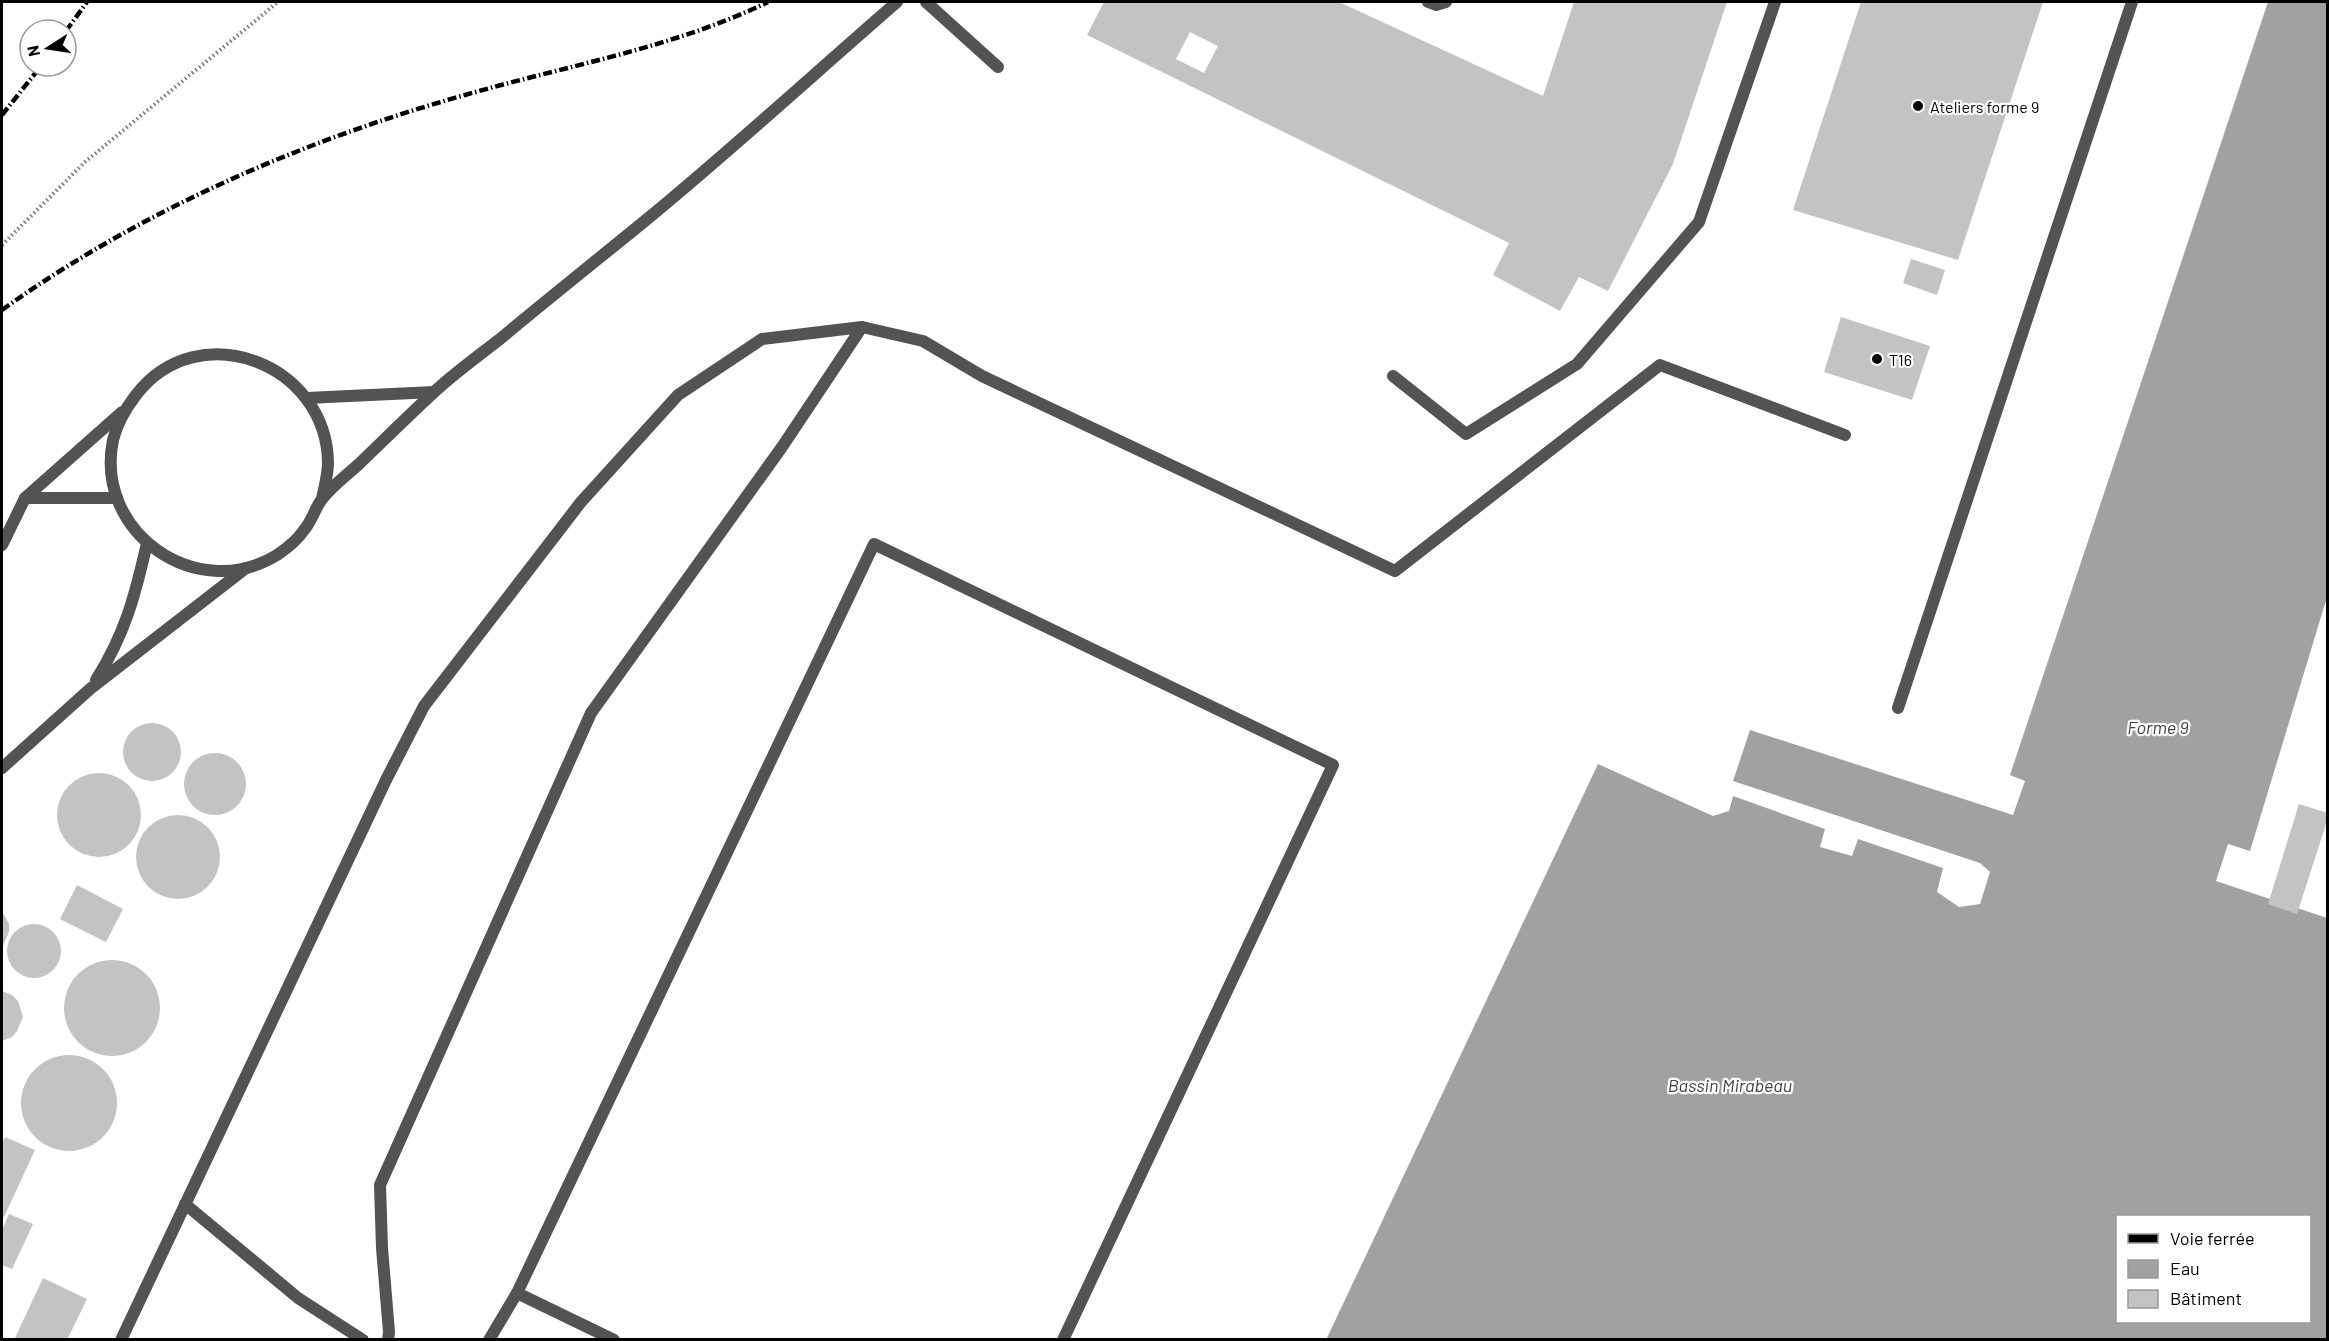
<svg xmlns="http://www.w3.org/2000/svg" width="2329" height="1341" viewBox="0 0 2329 1341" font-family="Barlow,sans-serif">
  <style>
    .water { fill: #a1a1a1; fill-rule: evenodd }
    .building { fill: #c3c3c3; fill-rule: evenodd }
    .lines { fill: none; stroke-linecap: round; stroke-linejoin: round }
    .path { stroke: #757575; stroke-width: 4; stroke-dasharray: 1.5 3; stroke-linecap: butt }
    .lane { stroke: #535353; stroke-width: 12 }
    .rail { stroke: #000; stroke-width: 4.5; stroke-dasharray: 9 3 1.5 3; stroke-linecap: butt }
    .poi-dot { fill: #000; stroke: #fff; stroke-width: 2 }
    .labels { text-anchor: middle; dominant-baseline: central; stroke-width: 4.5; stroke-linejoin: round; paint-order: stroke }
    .poi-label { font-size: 16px; fill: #000; stroke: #fff; text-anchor: start }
    .water-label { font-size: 18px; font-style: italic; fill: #424242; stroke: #fff }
  </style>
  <rect width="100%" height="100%" fill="#fff"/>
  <!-- water -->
  <path class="water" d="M2268,2H2327V597L2250,851L2228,844L2216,881L2327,918V1339L1326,1340L1598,764L1713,816L1729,811L1733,796L1825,829L1820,847L1852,856L1858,839L1943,868L1937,892L1959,907L1980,904L1990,872L1980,863L1733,781L1750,730L2013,815L2025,781L2010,775ZM2118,1216H2310V1322H2118Z"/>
  <!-- building -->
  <g class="building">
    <path d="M1104,2H1339L1543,96L1574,2H1727L1673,164L1608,291L1579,277L1560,311L1493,275L1509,243L1087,35ZM1190,32L1218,46L1204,73L1176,59Z"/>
    <polygon points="1861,2 2043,2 1958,260 1793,210"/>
    <polygon points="1911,259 1945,270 1937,295 1903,283"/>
    <polygon points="1841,317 1930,346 1912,400 1824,372"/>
    <circle cx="152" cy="752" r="29"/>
    <circle cx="215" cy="784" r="31"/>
    <circle cx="99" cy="815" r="42"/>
    <polygon points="2299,804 2328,813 2328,818 2297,914 2268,904"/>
    <circle cx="178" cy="857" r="42"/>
    <polygon points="77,885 123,909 106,942 60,919"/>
    <polygon points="2,911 9,924 9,932 2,948"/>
    <circle cx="34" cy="951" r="27"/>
    <circle cx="112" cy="1008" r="48"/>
    <polygon points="2,991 12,995 18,1001 23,1017 17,1031 12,1037 2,1041"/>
    <circle cx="69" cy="1103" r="48"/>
    <polygon points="5,1137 35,1150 4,1217 2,1216 2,1144"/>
    <polygon points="9,1214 33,1224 12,1269 2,1265 2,1230"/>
    <polygon points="43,1278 87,1299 67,1340 14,1340"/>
  </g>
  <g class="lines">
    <!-- path -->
    <polyline class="path" points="2,245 85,162 278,2"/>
    <!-- lane -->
    <g class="lane">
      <polyline points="926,2 998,67"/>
      <polyline points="1428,2 1436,5 1446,2"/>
      <polyline points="1393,376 1466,434 1577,364 1699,222 1775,2"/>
      <polyline points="307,398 434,392"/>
      <polyline points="25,498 117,498"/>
      <path d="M322,499C324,488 328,475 328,463C327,363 198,314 136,395C126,408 117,423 113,440C94,533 197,604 277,555C286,549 298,539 304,530C312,521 315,508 322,499C332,486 347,475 359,464C383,441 407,417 432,394C453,374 477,357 500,339C548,299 597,260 646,220C731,150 814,74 897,2"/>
      <polyline points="2,545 25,498 122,412"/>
      <path d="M96,680C125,634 135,596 147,543"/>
      <polyline points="1898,708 2132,2"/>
      <polyline points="2,768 90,689 246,568"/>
      <polyline points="185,1204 298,1298 363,1340"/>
      <polyline points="121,1340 386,780 424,706 581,502 678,395 762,339 862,327 923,341 982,376 1395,571 1660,365 1845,435"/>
      <polyline points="388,1340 389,1332 382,1248 380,1185 591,713 782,447 862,327"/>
      <polyline points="489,1340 517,1293"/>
      <polyline points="614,1340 517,1293 874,544 1333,765 1063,1340"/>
    </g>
    <!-- rail -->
    <g class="rail">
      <polyline points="66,31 87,2"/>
      <polyline points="2,115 41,66"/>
      <path d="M2,310C140,211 301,141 465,95C565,66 673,48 768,2"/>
    </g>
  </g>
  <!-- markers -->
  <g class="poi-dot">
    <circle cx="1918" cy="106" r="6"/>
    <circle cx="1877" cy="359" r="6"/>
  </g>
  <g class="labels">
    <!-- poi labels -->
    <g class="poi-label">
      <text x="1930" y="106">Ateliers forme 9</text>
      <text x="1889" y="359">T16</text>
    </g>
    <!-- water labels -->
    <g class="water-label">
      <text x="2158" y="727">Forme 9</text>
      <text x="1730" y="1085">Bassin Mirabeau</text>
    </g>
  </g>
  <!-- border -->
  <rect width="2329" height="1341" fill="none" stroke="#000000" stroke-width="6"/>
  <!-- legend -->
  <rect x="2116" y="1215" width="195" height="108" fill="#ffffff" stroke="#999999" stroke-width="1.5"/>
  <rect x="2128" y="1234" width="30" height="9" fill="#000000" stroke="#999999" stroke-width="1.5"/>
  <text x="2170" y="1245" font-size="18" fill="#000000">Voie ferrée</text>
  <rect x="2128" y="1260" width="30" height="18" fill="#a1a1a1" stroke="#999999" stroke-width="1.5"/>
  <text x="2170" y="1275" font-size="18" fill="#000000">Eau</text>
  <rect x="2128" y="1290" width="30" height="18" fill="#c3c3c3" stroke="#999999" stroke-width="1.5"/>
  <text x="2170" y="1305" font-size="18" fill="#000000">Bâtiment</text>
  <!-- north arrow -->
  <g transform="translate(48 48) rotate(258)"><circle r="28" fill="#ffffff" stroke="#999999" stroke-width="1.5"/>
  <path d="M0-4.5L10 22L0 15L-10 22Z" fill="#000000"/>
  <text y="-9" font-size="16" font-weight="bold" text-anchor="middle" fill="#000000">N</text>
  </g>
</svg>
